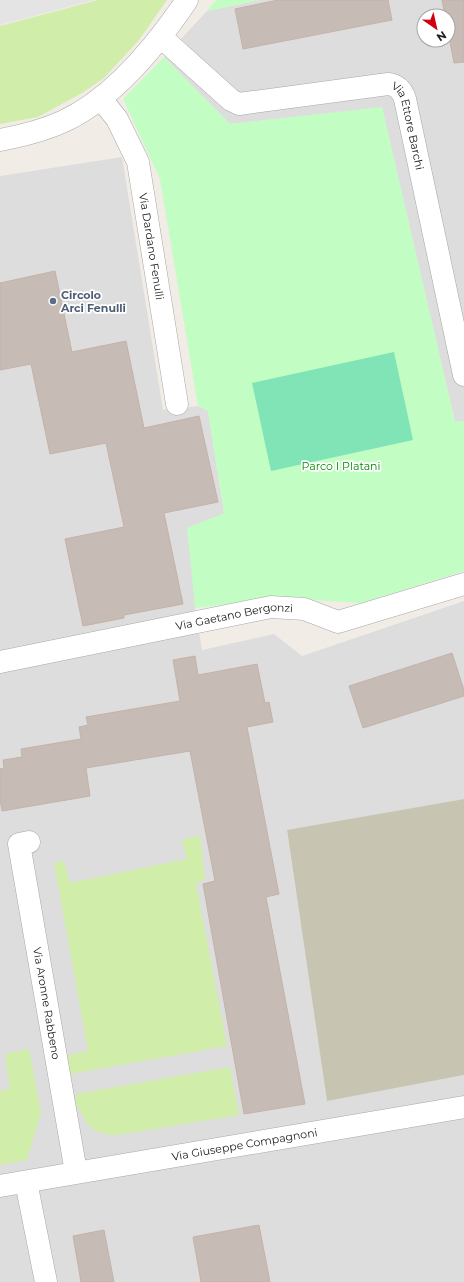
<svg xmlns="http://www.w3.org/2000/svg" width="464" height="1282" viewBox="0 0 464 1282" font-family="Montserrat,sans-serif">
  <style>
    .residential { fill: #dedddd; fill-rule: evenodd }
    .construction { fill: #c7c5b1 }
    .grass { fill: #d0eeaa }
    .park { fill: #c2fdc3 }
    .pitch { fill: #80e4b7 }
    .parking { fill: #e4e4e4 }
    .building { fill: #c6bcb5; stroke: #c4b2a8 }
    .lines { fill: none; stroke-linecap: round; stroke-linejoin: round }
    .street-casing { stroke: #a7a7a7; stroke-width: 23 }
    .street { stroke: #fff; stroke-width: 22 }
    .service-dot { fill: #5c6f8a; stroke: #fff; stroke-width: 1.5 }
    .labels { text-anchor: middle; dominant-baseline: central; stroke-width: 3.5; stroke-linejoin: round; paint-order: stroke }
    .street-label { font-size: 11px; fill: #202020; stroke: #fff }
    .service-label { font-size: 11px; font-weight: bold; fill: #4e5e75; stroke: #fff; text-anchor: start }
    .park-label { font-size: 11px; fill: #058707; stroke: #fff }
  </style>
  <rect width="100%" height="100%" fill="#f1ede6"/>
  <!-- residential -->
  <g class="residential">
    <path d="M260,0H464V421L455,422L382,108L230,124L164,57L207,11ZM424,16H448V40H424Z"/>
    <polygon points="122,157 163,410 198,406 208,410 224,513 195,608 202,650 274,634 302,656 464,601 464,799 287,831 327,1100 464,1075 464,1282 0,1282 0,176"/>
  </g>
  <!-- construction -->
  <polygon class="construction" points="464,799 464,1075 327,1101 287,830"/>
  <!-- grass -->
  <g class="grass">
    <polygon points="98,0 167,0 139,40 104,78 82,93 38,117 0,124 0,26"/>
    <polygon points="200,835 205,880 196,883 227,1046 70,1074 67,1055 88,1051 54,863 64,861 70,883 187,859 182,840"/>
    <polygon points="29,1049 41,1113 27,1160 0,1165 0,1091 10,1088 5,1054"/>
    <polygon points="230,1067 239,1115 117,1135 105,1134 96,1131 88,1125 77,1106 75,1094"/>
  </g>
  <!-- park -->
  <g class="park">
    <polygon points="216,0 260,0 207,11"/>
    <polygon points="164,57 230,124 382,107 455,422 464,421 464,571 361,603 279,598 195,608 187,528 224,513 208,411 198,406 160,179 123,99"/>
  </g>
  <!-- pitch -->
  <polygon class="pitch" points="394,352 413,440 271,471 252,383"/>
  <!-- parking -->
  <polygon class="parking" points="0,0 94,0 0,25"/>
  <!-- building -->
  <g class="building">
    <polygon points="278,0 388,0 392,20 243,49 235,9"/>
    <polygon points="442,0 464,0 464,62 454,63 448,31 448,16 445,16"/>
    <polygon points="55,271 72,352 126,341 144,428 199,416 218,502 164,513 183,604 124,615 124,618 83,626 65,539 124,527 106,443 50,454 31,364 0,370 0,283"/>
    <polygon points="452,653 464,690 464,696 363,728 349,686"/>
    <polygon points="195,656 198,675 257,664 265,703 269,702 273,722 247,727 279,894 266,897 305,1104 244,1114 203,884 215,881 190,751 86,768 90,796 2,811 0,799 0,769 4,768 3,760 22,757 21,749 81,739 79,727 88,725 86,717 180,701 173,660"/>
    <polygon points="259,1225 270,1282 201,1282 193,1237"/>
    <polygon points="104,1230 114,1282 81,1282 73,1236"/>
  </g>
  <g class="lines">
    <!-- street casing -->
    <g class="street-casing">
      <g id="street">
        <path id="s1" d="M161,37L231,100L239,104L388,84C397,85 402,90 405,99L464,375"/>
        <path id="s2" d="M101,99L117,119L138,162L177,404"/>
        <path d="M0,140C21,136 42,131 62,122C113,99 156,46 187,0"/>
        <path id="s3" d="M0,662L271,607L304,609L338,622L464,584"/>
        <path id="s4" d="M29,842L19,844L76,1172"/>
        <polyline points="26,1182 46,1282"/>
        <path id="s5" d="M0,1186L464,1107"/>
      </g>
    </g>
    <!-- street -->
    <use href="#street" class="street"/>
  </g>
  <!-- markers -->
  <circle class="service-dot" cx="53" cy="301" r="4"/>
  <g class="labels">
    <!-- street labels -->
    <g class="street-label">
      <text stroke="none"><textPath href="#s1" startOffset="304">Via Ettore Barchi</textPath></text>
      <text stroke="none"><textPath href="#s2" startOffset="159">Via Dardano Fenulli</textPath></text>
      <text stroke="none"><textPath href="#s3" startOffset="239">Via Gaetano Bergonzi</textPath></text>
      <text stroke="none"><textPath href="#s4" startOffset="172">Via Aronne Rabbeno</textPath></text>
      <text stroke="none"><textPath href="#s5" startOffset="248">Via Giuseppe Compagnoni</textPath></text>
    </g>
    <!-- service labels -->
    <g class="service-label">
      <text x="61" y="295">Circolo<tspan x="61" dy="13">Arci Fenulli</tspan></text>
    </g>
    <!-- park labels -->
    <g class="park-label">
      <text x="341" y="466">Parco I Platani</text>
    </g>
  </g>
  <!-- north arrow -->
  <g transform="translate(436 28) rotate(146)"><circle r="19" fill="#ffffff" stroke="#a6a6a6"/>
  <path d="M0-3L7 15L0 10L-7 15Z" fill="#d0000e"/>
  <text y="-6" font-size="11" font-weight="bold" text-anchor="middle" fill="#202020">N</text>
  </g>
</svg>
